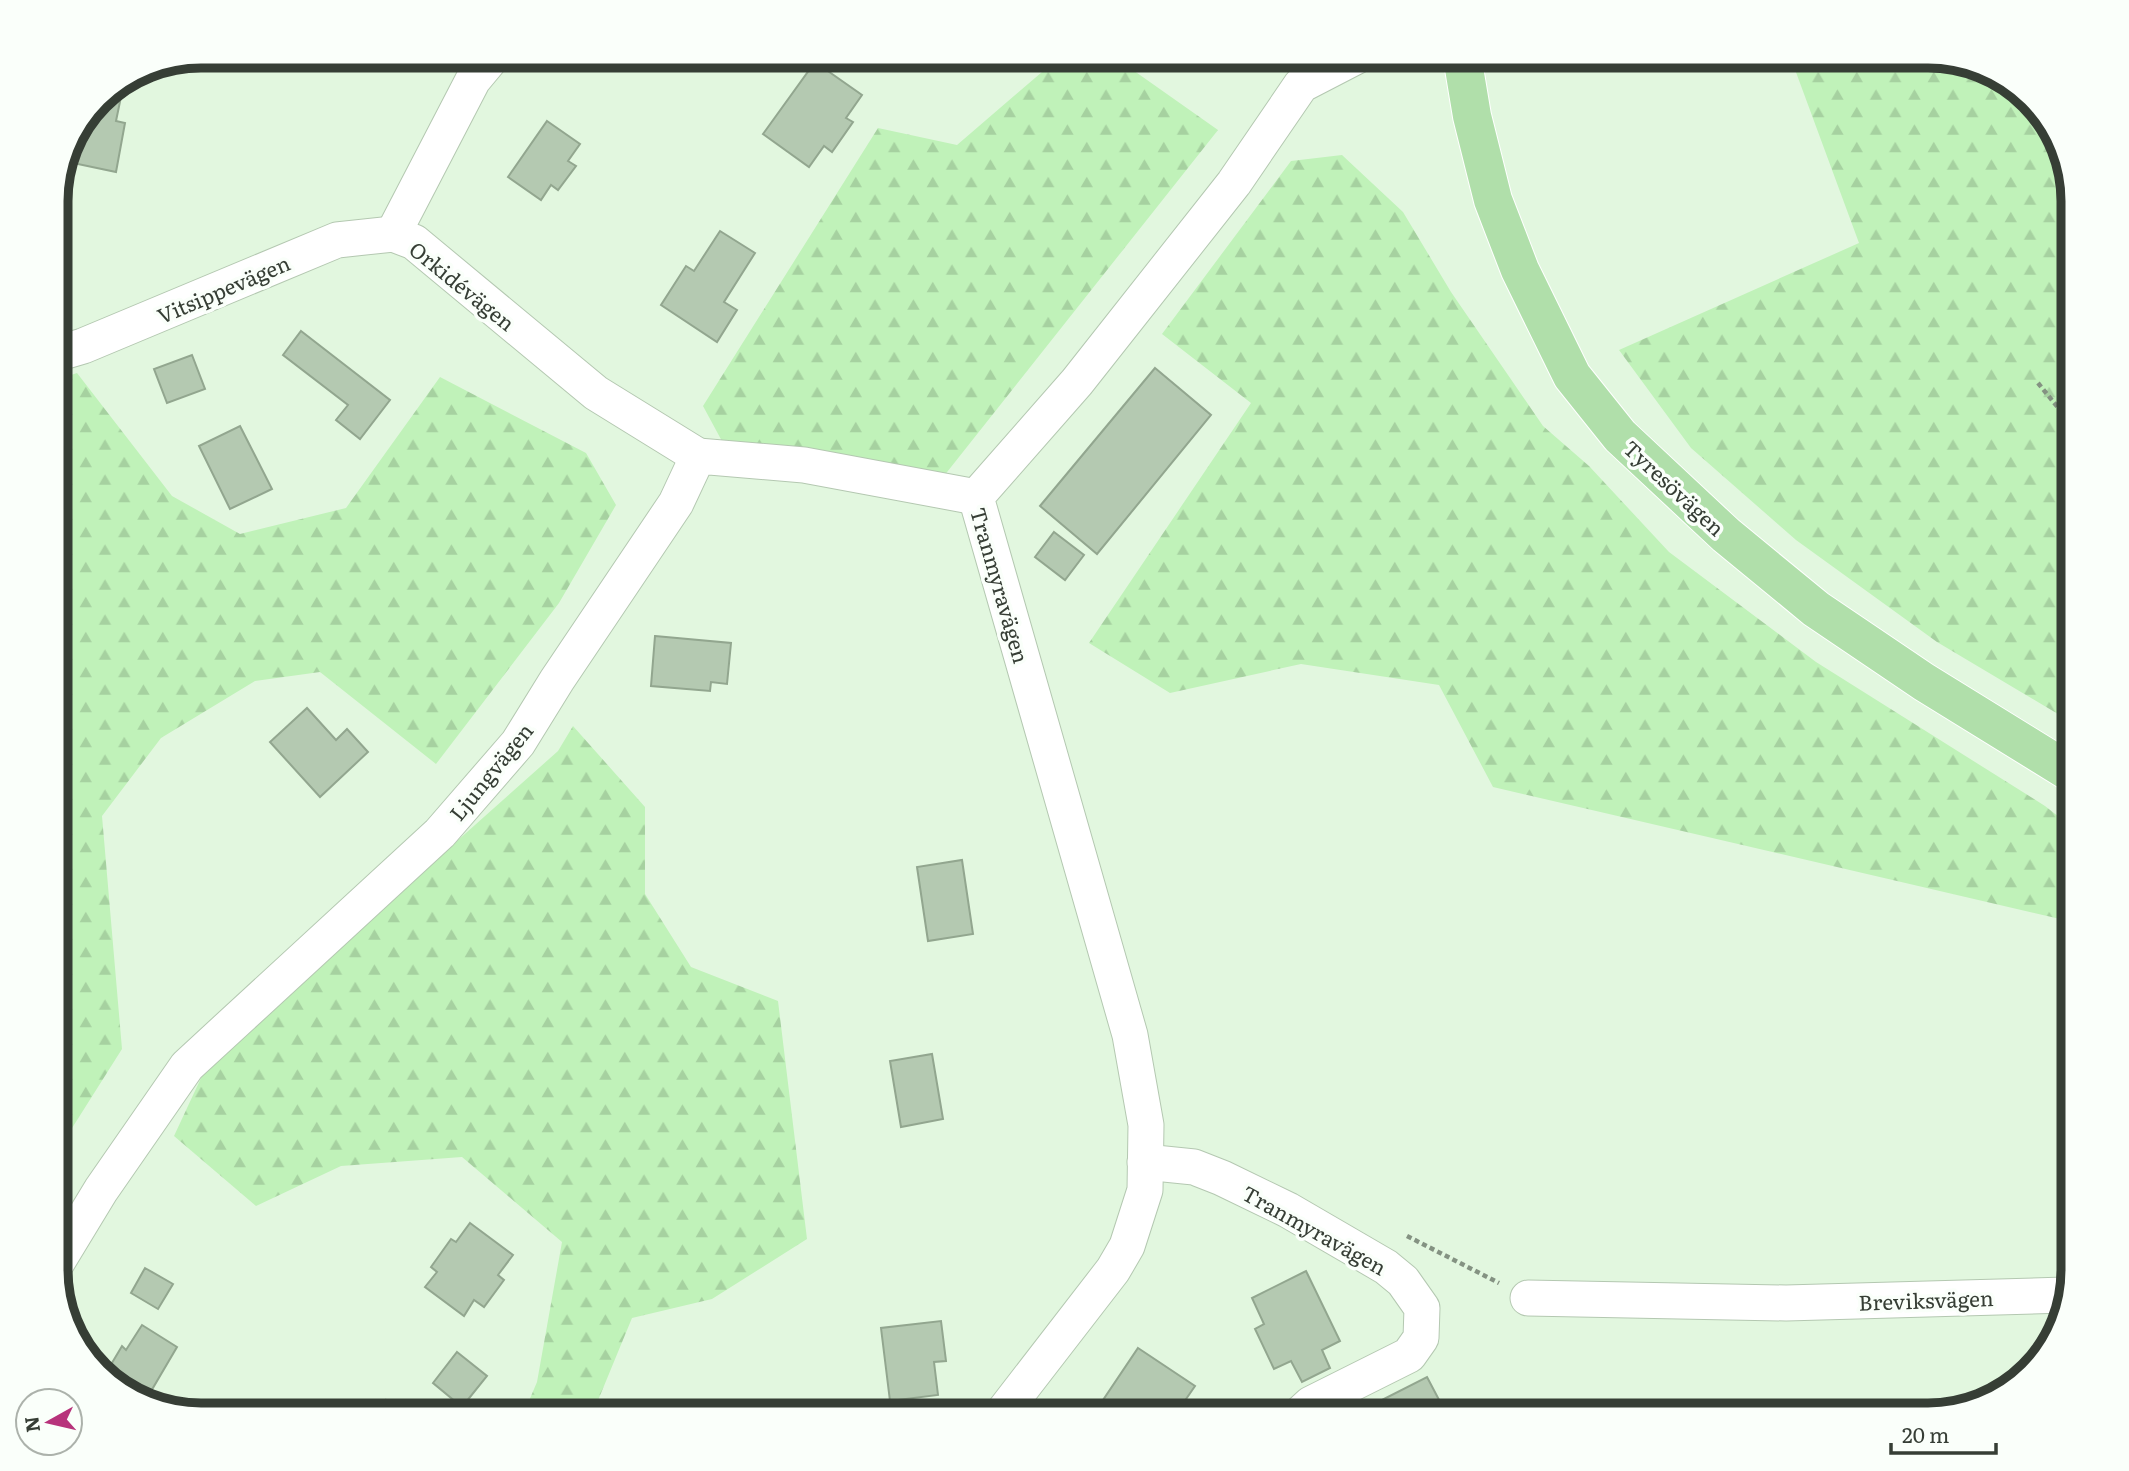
<svg xmlns="http://www.w3.org/2000/svg" width="2129" height="1471" viewBox="0 0 2129 1471" font-family="Literata,serif">
  <style>
    .forest { fill: url(#forest-firs) }
    .building { fill: #b4c9b1; stroke: #92a68f; stroke-width: 2 }
    .lines { fill: none; stroke-linecap: round; stroke-linejoin: round }
    .minor-casing { stroke: #b4c8b1; stroke-width: 37 }
    .major-casing { stroke: #fff; stroke-width: 40 }
    .path { stroke: #849282; stroke-width: 4.5; stroke-dasharray: 5 3.5; stroke-linecap: butt }
    .minor { stroke: #fff; stroke-width: 35 }
    .major { stroke: #b0dfaa; stroke-width: 38 }
    .labels { text-anchor: middle; dominant-baseline: central; stroke-width: 7; stroke-linejoin: round; paint-order: stroke }
    .street-label { font-size: 21px; fill: #363e35; stroke: #fafffa }
    .rim { fill: none; stroke: #363e35; stroke-width: 9 }
  </style>
  <defs>
    <pattern id="forest-firs" width="22" height="20" patternUnits="userSpaceOnUse" patternTransform="scale(1.75)"><rect width="22" height="20" fill="#c0f2b9"/><path d="M5 1l3.5 6h-7zM16 11l3.5 6h-7z" fill="#a6d1a0"/></pattern>
  </defs>
  <rect width="100%" height="100%" fill="#e2f7df"/>
  <!-- forest -->
  <g class="forest">
    <polygon points="1084,56 1113,56 1218,130 936,486 730,456 703,406 878,128 957,145 1042,72"/>
    <polygon points="1790,56 1927,56 2009,81 2058,137 2073,201 2073,723 1937,642 1796,540 1691,448 1619,350 1859,243"/>
    <polygon points="1342,155 1403,212 1451,292 1543,426 1589,466 1669,552 1816,662 2045,806 2073,828 2073,922 1493,787 1439,685 1301,664 1170,693 1089,643 1251,403 1162,334 1291,161"/>
    <polygon points="77,373 172,496 240,534 346,508 440,377 586,453 616,505 559,603 436,764 320,672 255,681 161,738 102,816 122,1049 67,1136 56,1130 56,380"/>
    <polygon points="573,726 645,807 645,894 691,967 778,1001 807,1239 712,1299 632,1318 592,1415 523,1415 537,1382 562,1242 462,1157 341,1166 256,1206 174,1136 208,1063 558,751"/>
  </g>
  <!-- building -->
  <g class="building">
    <polygon points="273,56 301,56 297,66"/>
    <polygon points="815,62 862,95 846,118 853,122 832,152 824,146 809,167 763,134"/>
    <polygon points="118,86 123,87 116,121 125,123 116,172 73,163 81,123 99,98"/>
    <polygon points="547,121 580,144 568,161 576,166 558,190 551,185 541,200 508,177"/>
    <polygon points="720,231 755,253 724,302 737,310 717,342 661,305 686,266 694,271"/>
    <polygon points="301,331 390,400 360,439 336,420 348,405 283,355"/>
    <polygon points="192,355 205,389 167,403 154,369"/>
    <polygon points="1155,368 1211,415 1097,554 1040,506"/>
    <polygon points="240,426 272,489 230,509 199,446"/>
    <polygon points="1054,532 1084,555 1065,580 1035,557"/>
    <polygon points="655,636 731,643 727,684 711,682 710,691 651,686"/>
    <polygon points="307,708 336,740 347,729 368,752 320,797 270,742"/>
    <polygon points="962,860 973,934 928,941 917,867"/>
    <polygon points="932,1054 943,1119 901,1127 890,1061"/>
    <polygon points="470,1223 513,1255 498,1275 504,1280 484,1307 474,1300 464,1316 425,1287 437,1272 431,1267 451,1239 456,1242"/>
    <polygon points="145,1268 173,1284 158,1309 131,1293"/>
    <polygon points="1306,1271 1340,1341 1322,1350 1330,1368 1302,1382 1291,1361 1274,1369 1255,1329 1264,1324 1252,1298"/>
    <polygon points="941,1321 946,1361 934,1362 938,1395 890,1401 881,1328"/>
    <polygon points="142,1325 177,1347 147,1398 106,1373 122,1346 126,1350"/>
    <polygon points="1138,1348 1195,1386 1175,1415 1161,1415 1151,1408 1146,1415 1113,1415 1099,1406"/>
    <polygon points="457,1352 487,1376 462,1407 433,1383"/>
    <polygon points="1427,1377 1447,1415 1379,1415 1374,1404"/>
    <polygon points="386,1400 406,1415 375,1415"/>
  </g>
  <g class="lines">
    <!-- minor casing -->
    <g class="minor-casing">
      <g id="minor">
        <polyline points="393,234 473,80 493,56"/>
        <polyline points="56,354 83,346 337,240 393,234 414,242 596,393 698,456"/>
        <polyline points="1145,1162 1194,1167 1222,1178 1288,1210 1386,1267 1403,1281 1422,1308 1421,1338 1409,1355 1311,1404 1299,1415"/>
        <polyline points="56,1264 101,1190 187,1066 440,833 518,743 557,680 676,503 698,456 804,465 976,497"/>
        <polyline points="1528,1298 1786,1303 2065,1295"/>
        <polyline points="1001,1415 1113,1270 1127,1246 1145,1190 1146,1125 1130,1035 976,497 1077,382 1234,183 1301,85 1357,56"/>
      </g>
    </g>
    <!-- major casing -->
    <g class="major-casing">
      <polyline id="major" points="1462,56 1472,116 1493,200 1520,270 1572,376 1620,436 1726,535 1816,609 1924,682 2073,774"/>
    </g>
    <!-- path -->
    <g class="path">
      <polyline points="2038,383 2073,426"/>
      <polyline points="1407,1236 1499,1283"/>
    </g>
    <!-- minor -->
    <use href="#minor" class="minor"/>
    <!-- major -->
    <use href="#major" class="major"/>
  </g>
  <g class="labels">
    <!-- street labels -->
    <g class="street-label">
      <text transform="translate(463 285) rotate(39)">Orkidévägen</text>
      <text transform="translate(223 288) rotate(-23)">Vitsippevägen</text>
      <text transform="translate(1675 487) rotate(43)">Tyresövägen</text>
      <text transform="translate(1001 585) rotate(74)">Tranmyravägen</text>
      <text transform="translate(490 771) rotate(-51)">Ljungvägen</text>
      <text transform="translate(1315 1229) rotate(29)">Tranmyravägen</text>
      <text transform="translate(1926 1299) rotate(-2)">Breviksvägen</text>
    </g>
  </g>
  <!-- crop -->
  <path d="M0 0H2129V1471H0ZM201 68H1928A133 133 0 0 1 2061 201V1270A133 133 0 0 1 1928 1403H201A133 133 0 0 1 68 1270V201A133 133 0 0 1 201 68Z" fill="#fafffa" fill-rule="evenodd"/>
  <path class="rim" d="M201 68H1928A133 133 0 0 1 2061 201V1270A133 133 0 0 1 1928 1403H201A133 133 0 0 1 68 1270V201A133 133 0 0 1 201 68Z"/>
  <!-- north arrow -->
  <g transform="translate(49 1422) rotate(262)"><circle r="33" fill="#fafffa" stroke="#acb2ab" stroke-width="2"/>
  <path d="M0-5L12 26L0 18L-12 26Z" fill="#b7337b"/>
  <text y="-10" font-size="19" font-weight="bold" text-anchor="middle" fill="#363e35">N</text>
  </g>
  <!-- scale -->
  <path d="M1891 1443v10h105v-10" fill="none" stroke="#363e35" stroke-width="3.5"/>
  <text x="1902" y="1443" font-size="21" fill="#363e35" stroke="#fafffa" stroke-width="5" paint-order="stroke">20 m</text>
</svg>
